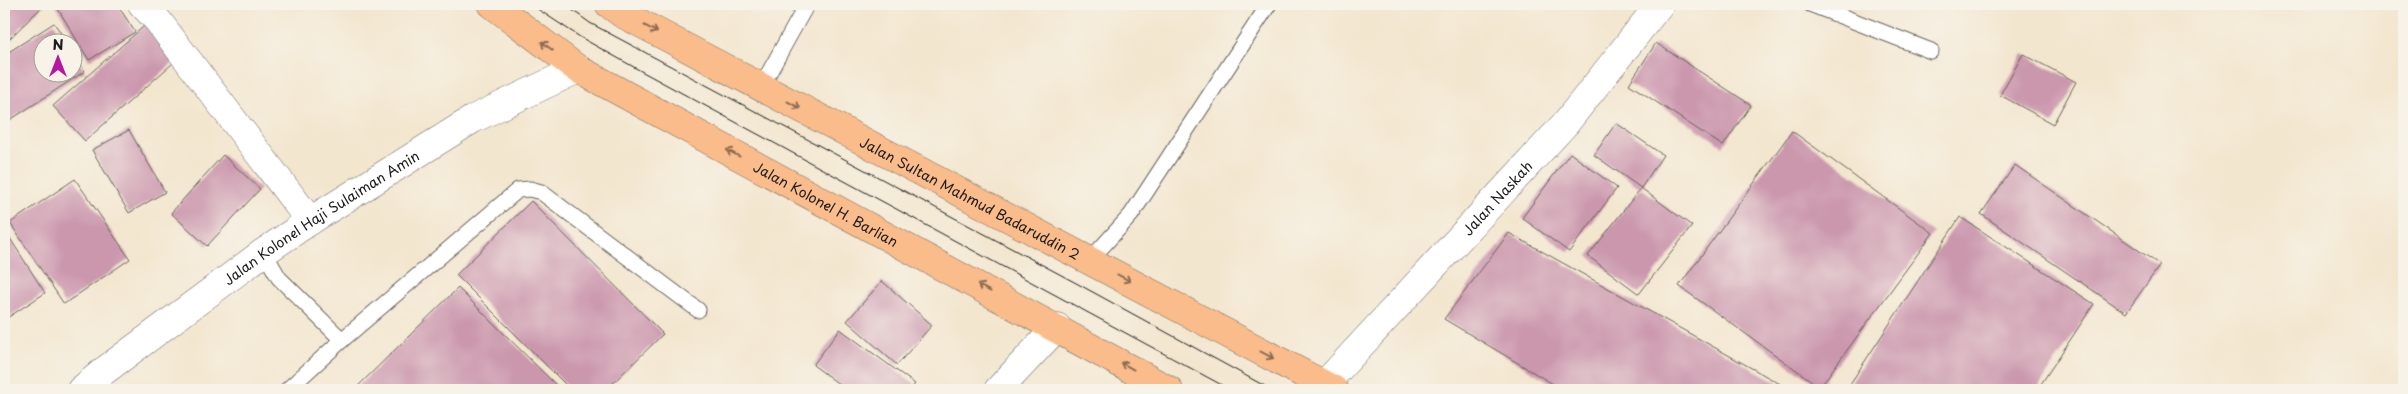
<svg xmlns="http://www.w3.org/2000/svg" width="2408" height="394" viewBox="0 0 2408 394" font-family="'Playpen Sans',sans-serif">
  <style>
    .building { fill: #cb97ad }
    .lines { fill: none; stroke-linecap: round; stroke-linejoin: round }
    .service-casing { stroke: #67635b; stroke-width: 17 }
    .minor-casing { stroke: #67635b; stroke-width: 29 }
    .tertiary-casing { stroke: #67635b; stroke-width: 29 }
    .trunk-casing { stroke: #67635b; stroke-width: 29 }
    .service { stroke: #fff; stroke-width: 15 }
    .minor { stroke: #fff; stroke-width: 28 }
    .tertiary { stroke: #fff; stroke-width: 28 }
    .trunk { stroke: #fabc8b; stroke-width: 28 }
    .tram { stroke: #1c1c1c; stroke-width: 1 }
    .oneway { stroke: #8b6c54 }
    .labels { text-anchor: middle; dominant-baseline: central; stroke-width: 4; stroke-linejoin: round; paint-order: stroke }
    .street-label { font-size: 14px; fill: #1c1c1c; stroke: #f7f3e8 }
  </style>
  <rect width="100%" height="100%" fill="#f7f3e8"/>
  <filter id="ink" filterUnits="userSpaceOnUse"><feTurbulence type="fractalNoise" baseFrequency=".02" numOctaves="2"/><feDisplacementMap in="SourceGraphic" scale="10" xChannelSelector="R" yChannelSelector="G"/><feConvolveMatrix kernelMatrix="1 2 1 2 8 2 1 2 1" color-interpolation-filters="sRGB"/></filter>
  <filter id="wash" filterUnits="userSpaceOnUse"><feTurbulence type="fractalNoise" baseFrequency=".0096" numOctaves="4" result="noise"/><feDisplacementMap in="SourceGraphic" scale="20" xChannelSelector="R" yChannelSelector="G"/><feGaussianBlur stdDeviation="1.12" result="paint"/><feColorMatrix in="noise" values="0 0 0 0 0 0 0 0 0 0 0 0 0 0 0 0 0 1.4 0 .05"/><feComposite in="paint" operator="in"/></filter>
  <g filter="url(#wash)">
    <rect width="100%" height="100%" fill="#f3e6cf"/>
    <g id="blocks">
      <!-- building -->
      <g class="building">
        <polygon points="4,4 45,4 4,44"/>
        <polygon points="55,4 117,4 135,32 89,60"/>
        <polygon points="151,20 182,55 85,141 53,106"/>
        <polygon points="54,23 67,42 42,42 42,72 72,72 72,51 85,71 4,124 4,55"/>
        <polygon points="1656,43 1751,105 1723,146 1629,84"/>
        <polygon points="2023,54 2076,82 2053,124 2000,95"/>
        <polygon points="1616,123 1663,155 1641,188 1692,226 1639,294 1588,256 1641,188 1594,155"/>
        <polygon points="129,130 165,192 129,213 92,150"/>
        <polygon points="1792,131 1933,233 1820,387 1679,286"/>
        <polygon points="1570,153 1617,188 1569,252 1522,218"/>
        <polygon points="223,155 260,189 207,246 171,213"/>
        <polygon points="2015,165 2160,265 2126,313 1981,214"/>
        <polygon points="75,179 130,259 64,304 10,223"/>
        <polygon points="531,201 663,334 606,390 571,390 456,275"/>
        <polygon points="1960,217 2094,304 2037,390 1846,390"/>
        <polygon points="4,229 45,293 4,320"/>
        <polygon points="1509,233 1782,385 1779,390 1563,390 1444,319"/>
        <polygon points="882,281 932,325 897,365 847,321"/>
        <polygon points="458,288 561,390 354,390"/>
        <polygon points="840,329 915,384 910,390 847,390 813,365"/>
        <polygon points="669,384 676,390 663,390"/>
      </g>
    </g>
  </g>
  <g filter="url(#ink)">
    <use href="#blocks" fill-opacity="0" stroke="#67635b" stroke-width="1"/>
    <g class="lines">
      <!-- service casing -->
      <g class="service-casing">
        <g id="service">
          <polyline points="1810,4 1931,51"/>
          <polyline points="761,87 807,4"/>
          <polyline points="264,252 279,278 342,340 287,390"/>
          <polyline points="1090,260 1131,215 1269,4"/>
          <polyline points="342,340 518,190 530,189 541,192 698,310"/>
        </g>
      </g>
      <!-- minor casing -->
      <g class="minor-casing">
        <g id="minor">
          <polyline points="142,4 158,21 310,221"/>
          <path id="s1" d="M1324,385L1565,124L1660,4"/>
          <polyline points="998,390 1057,327"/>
        </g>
      </g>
      <!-- tertiary casing -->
      <g class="tertiary-casing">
        <g id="tertiary">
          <path id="s2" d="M81,390L104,371L264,252L310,221L473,119L578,69"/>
        </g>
      </g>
      <!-- trunk casing -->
      <g class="trunk-casing">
        <g id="trunk">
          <path id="s3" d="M492,4L578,69L1169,390"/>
          <path id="s4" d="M609,4L621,13L1334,390"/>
        </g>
      </g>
      <!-- service -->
      <use href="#service" class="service"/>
      <!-- minor -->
      <use href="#minor" class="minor"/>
      <!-- tertiary -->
      <use href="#tertiary" class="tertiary"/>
      <!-- trunk -->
      <use href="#trunk" class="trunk"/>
      <!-- tram -->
      <g class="tram">
        <polyline points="530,4 580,37 641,71 1231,390"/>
        <polyline points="564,4 590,23 1078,284 1272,390"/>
      </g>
    </g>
    <!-- one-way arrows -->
    <defs><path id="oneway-shaft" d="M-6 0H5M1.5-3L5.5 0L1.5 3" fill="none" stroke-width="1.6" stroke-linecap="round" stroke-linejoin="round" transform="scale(1.25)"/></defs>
    <g class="oneway">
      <use href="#oneway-shaft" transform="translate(651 29) rotate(28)"/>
      <use href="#oneway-shaft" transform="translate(547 46) rotate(-143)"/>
      <use href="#oneway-shaft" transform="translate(794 105) rotate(28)"/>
      <use href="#oneway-shaft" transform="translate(733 153) rotate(-152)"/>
      <use href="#oneway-shaft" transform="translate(1124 278) rotate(28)"/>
      <use href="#oneway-shaft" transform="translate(984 288) rotate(-152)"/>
      <use href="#oneway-shaft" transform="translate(1267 355) rotate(28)"/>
      <use href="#oneway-shaft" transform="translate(1127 366) rotate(-151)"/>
    </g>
  </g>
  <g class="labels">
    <!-- street labels -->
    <g class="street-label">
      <text stroke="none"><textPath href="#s4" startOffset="410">Jalan Sultan Mahmud Badaruddin 2</textPath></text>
      <text stroke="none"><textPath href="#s1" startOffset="255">Jalan Naskah</textPath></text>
      <text stroke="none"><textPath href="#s3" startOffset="390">Jalan Kolonel H. Barlian</textPath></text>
      <text stroke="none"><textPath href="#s2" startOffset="296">Jalan Kolonel Haji Sulaiman Amin</textPath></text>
    </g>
  </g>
  <!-- margin -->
  <rect width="2408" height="394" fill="none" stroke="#f7f3e8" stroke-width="20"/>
  <!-- north arrow -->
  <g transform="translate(58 58)"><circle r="24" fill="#f7f3e8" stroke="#9f9d96"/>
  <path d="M0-4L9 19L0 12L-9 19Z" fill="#b5179e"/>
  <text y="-8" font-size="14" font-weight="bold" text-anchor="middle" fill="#1c1c1c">N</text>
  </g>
</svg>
